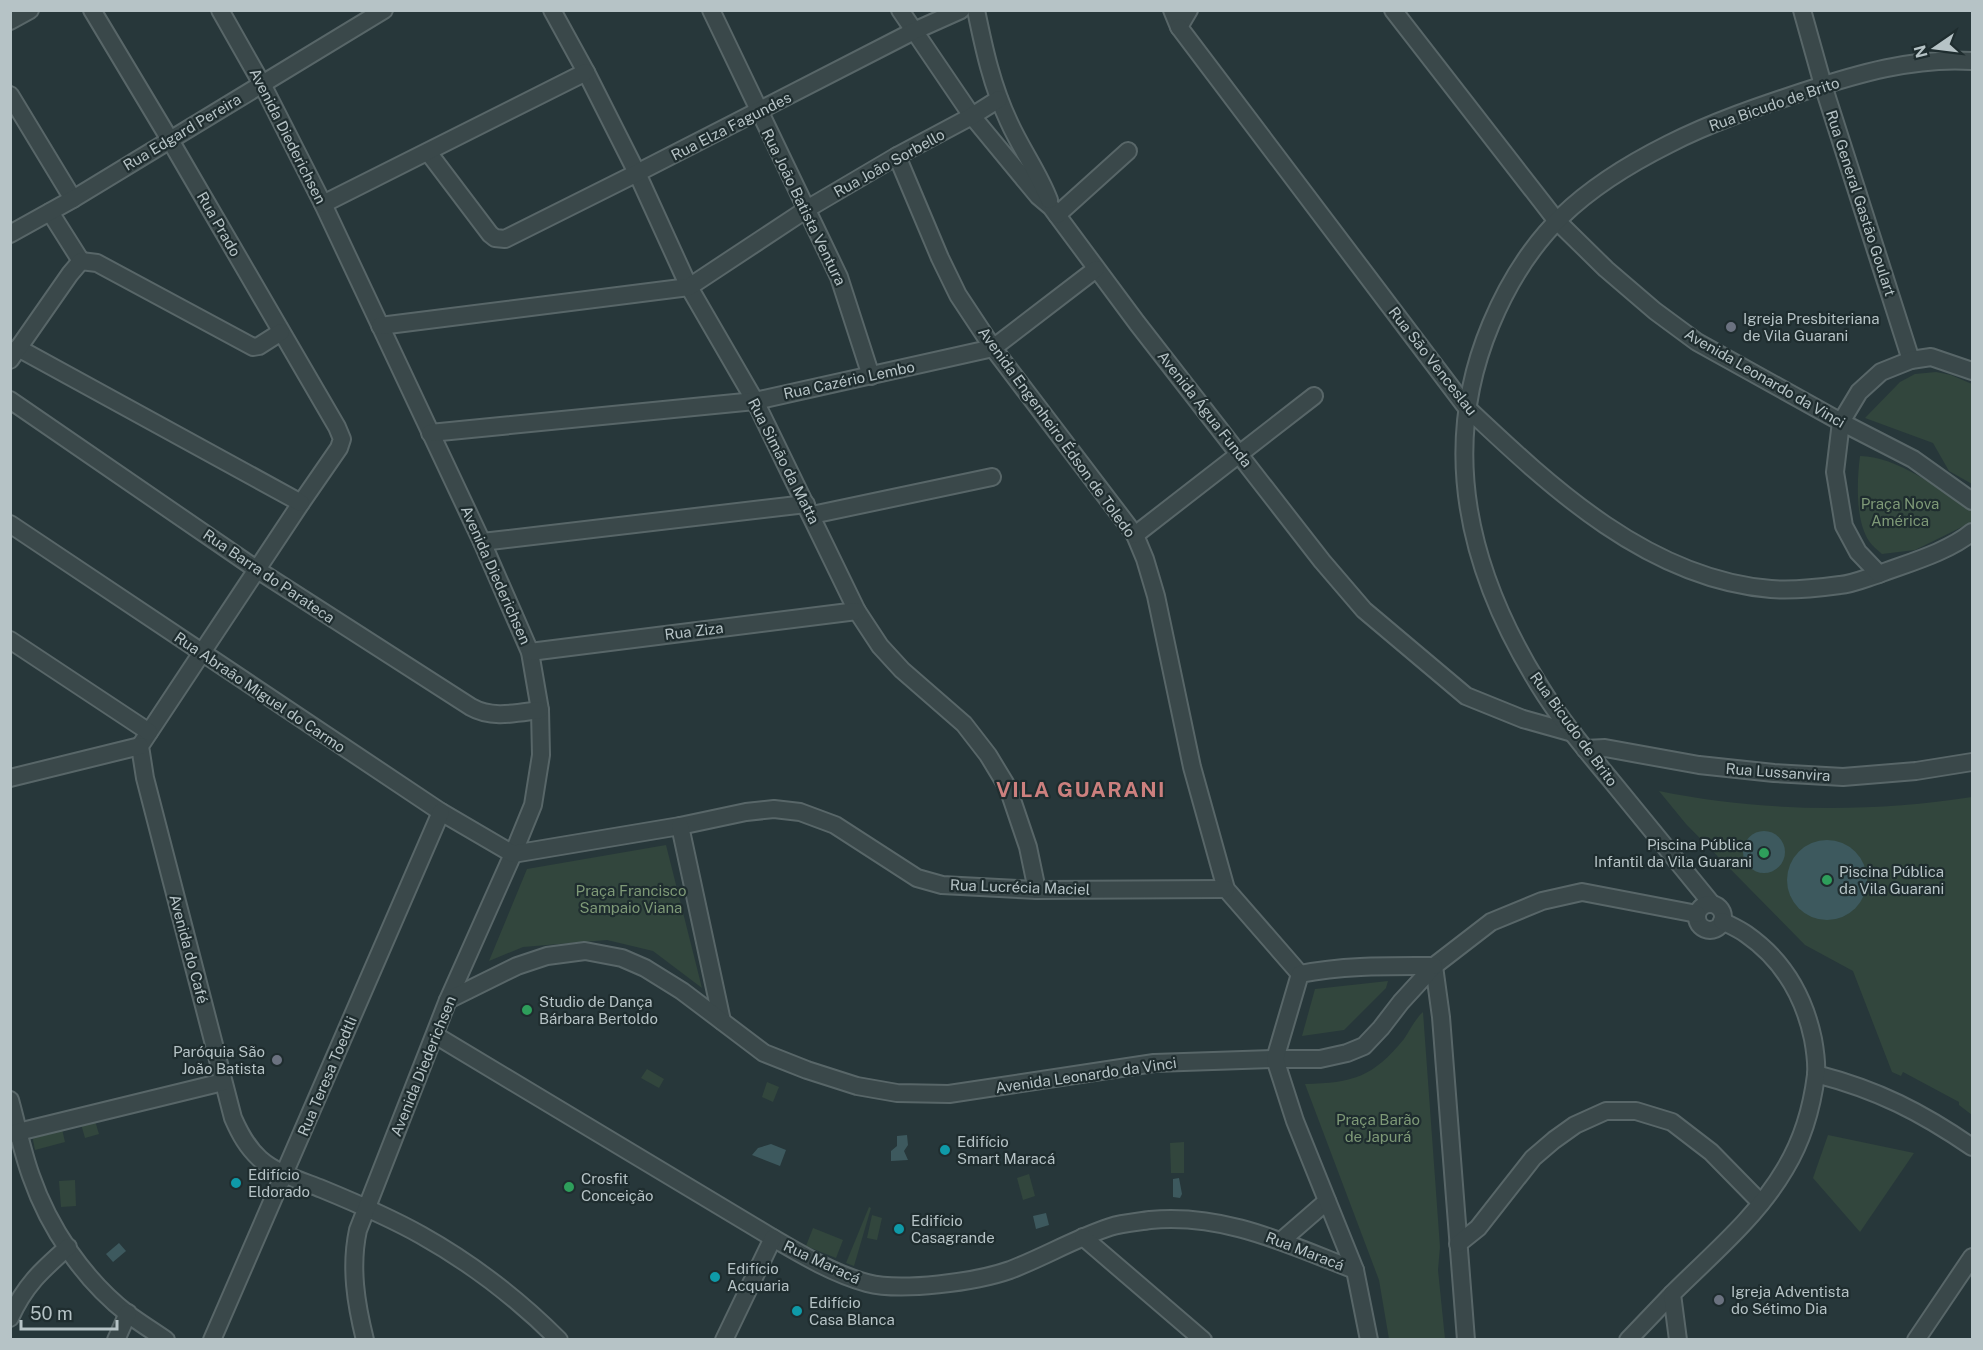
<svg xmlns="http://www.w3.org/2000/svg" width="1983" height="1350" viewBox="0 0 1983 1350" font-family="'Public Sans',sans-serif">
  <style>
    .green { fill: #32463d }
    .water { fill: #3d595e }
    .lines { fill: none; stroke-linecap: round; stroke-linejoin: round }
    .minor-casing { stroke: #586668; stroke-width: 20 }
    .minor { stroke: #3a484a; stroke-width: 16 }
    .worship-dot { fill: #6b7280; stroke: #1f2d2f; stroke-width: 2 }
    .leisure-dot { fill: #2e9e5b; stroke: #1f2d2f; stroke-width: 2 }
    .culture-dot { fill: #0f9aa8; stroke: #1f2d2f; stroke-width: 2 }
    .labels { text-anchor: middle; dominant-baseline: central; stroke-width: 4.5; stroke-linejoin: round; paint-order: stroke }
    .street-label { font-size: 15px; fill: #b6c3c6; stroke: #1f2d2f }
    .poi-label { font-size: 15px; fill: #b6c3c6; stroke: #1f2d2f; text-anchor: start }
    .park-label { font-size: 15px; fill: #7e9977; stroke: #1f2d2f }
    .district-label { font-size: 21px; font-weight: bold; letter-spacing: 1.5px; fill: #cc807e; stroke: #1f2d2f }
  </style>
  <rect width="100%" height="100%" fill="#27373a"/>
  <!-- green -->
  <g class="green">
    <polygon points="1936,372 1951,375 1972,384 1972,484 1949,471 1933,443 1865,418 1900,382 1915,374"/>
    <path d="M1860,456C1896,456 1944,491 1972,511V522L1915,550L1882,554C1878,550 1872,546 1869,541C1855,520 1857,480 1860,456Z"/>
    <path d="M1659,791C1762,812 1869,813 1972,797V1115L1959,1105V1102L1903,1072L1901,1076L1892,1072L1853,971L1805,945L1686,824Z"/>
    <polygon points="666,845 702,988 653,951 607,940 523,947 489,961 527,869"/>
    <polygon points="1388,981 1386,988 1344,1030 1302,1036 1315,989"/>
    <path d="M1423,1012L1440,1247L1438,1270L1445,1339H1389L1379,1280L1305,1084C1353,1083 1373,1077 1404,1039C1410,1030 1415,1019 1423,1012Z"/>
    <polygon points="647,1069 664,1079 659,1088 641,1078"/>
    <polygon points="767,1082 779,1087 773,1102 762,1097"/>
    <polygon points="95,1121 99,1134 85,1138 81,1124"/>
    <polygon points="62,1129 65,1142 35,1150 33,1140 34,1136"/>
    <polygon points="1828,1135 1914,1153 1860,1232 1813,1178"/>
    <polygon points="1184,1142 1184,1173 1171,1173 1170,1143"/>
    <polygon points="1029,1174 1035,1196 1023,1200 1017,1178"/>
    <polygon points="75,1180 76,1206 61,1207 59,1181"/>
    <polygon points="869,1207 871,1208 854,1266 846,1263"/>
    <polygon points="872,1215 882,1218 877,1240 867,1238"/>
    <polygon points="813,1228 843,1240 836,1258 806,1246"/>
  </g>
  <!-- water -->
  <g class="water">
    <circle cx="1764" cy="852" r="21"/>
    <circle cx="1827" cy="880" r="40"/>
    <polygon points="907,1135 908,1145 904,1151 908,1160 891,1161 891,1151 897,1146 897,1136"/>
    <polygon points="771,1144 786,1150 780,1166 752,1155 758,1148"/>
    <polygon points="1179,1178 1182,1194 1180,1198 1173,1197 1173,1179"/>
    <polygon points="1046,1213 1049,1225 1036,1229 1033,1216"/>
    <polygon points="119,1243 126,1251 113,1262 106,1254"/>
  </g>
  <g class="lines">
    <!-- minor casing -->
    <g class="minor-casing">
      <g id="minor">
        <path d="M92,10L170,140L337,427L342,439L339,448L301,503L140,746L145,778L233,1118C240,1134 247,1147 260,1159C277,1174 302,1181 322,1189C356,1203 389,1217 421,1235C471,1263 519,1300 559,1340"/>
        <path d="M220,10L262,84L323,204L482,542L530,652L540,710L541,755L533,805L513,854L448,1000L358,1230C350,1267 356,1304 365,1340"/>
        <polyline points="552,10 586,72 637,173 689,287 755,401 857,611 880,646 902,670 964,724 988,755 1008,788 1028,847 1037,890"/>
        <polyline points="711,10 839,277 871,376"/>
        <polyline points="900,10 972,116 1038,196 1051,207 1137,323 1322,561 1364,610 1466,696 1523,719 1573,733"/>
        <path d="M976,10C984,49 992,86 1009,122C1021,149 1039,173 1049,200"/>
        <polyline points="1172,10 1179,27 1189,10"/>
        <polyline points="1393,10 1556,220 1606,269 1655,311 1697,342 1841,422 1913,459 1972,501"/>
        <polyline points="1802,10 1823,85 1911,360"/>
        <polyline points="10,21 30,10"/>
        <path d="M1179,27L1466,407C1551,487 1648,579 1771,589C1793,591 1818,588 1840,585C1853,584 1866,578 1879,574"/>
        <polyline points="10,95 73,199"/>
        <polyline points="428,152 490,234 495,238 505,239 637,173 914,31 961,10"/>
        <polyline points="897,156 940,258 958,295 993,348 1135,535 1145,559 1156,596 1192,767 1226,889 1300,974"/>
        <polyline points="323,204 586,72"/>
        <polyline points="50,212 81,261"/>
        <polyline points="1057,215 1128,151"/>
        <polyline points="10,234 73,199 384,10"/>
        <polyline points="380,326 689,287 807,209 897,156 972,116 999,99"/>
        <polyline points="18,348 301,503"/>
        <polyline points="10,360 70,274 81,261 97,263 253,347 259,346 281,332"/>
        <path d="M1972,371L1931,357L1911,360L1881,372L1859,392L1841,422L1835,472L1844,526L1858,552L1879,574C1908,563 1948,552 1972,532"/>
        <path d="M10,400L256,569L471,707C492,719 516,713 540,710"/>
        <polyline points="430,433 755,401 993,348 1096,269"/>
        <polyline points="812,515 992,477"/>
        <polyline points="10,524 441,812 513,854 680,826 746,812 774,809 800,812 835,825 917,878 942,885 1037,890 1226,889"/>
        <polyline points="1135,535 1314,396"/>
        <polyline points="482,542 806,504"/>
        <polyline points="10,640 149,732"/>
        <polyline points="530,652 857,611"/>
        <polyline points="1585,749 1605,748 1699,765 1774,773 1843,777 1916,771 1972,762"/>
        <polyline points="10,778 140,746"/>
        <polyline points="680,826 722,1021"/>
        <path d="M1712,904C1678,862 1644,821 1610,779C1585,749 1559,718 1539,685C1469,572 1438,450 1491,324C1529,233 1583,187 1669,144C1712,122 1757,107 1802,92C1857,74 1914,57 1972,61"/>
        <circle cx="1710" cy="917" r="13"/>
        <polyline points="1434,966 1441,1017 1466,1340"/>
        <polyline points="448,1000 517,966 547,956 585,951 622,958 645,968 682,991 764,1053 807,1070 857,1086 897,1093 949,1094 1154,1063 1275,1059 1320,1059 1347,1053 1364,1046 1381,1028 1401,1002 1434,966 1491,922 1542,901 1582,892 1697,914"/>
        <path d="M435,1035L773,1238C802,1255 834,1274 867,1283C901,1292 976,1282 1010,1270C1044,1257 1076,1238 1110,1227C1122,1223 1137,1222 1150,1220C1225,1213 1287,1244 1355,1270"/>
        <path d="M1816,1074C1878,1090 1921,1112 1972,1147"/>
        <path d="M10,1100C17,1125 22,1151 31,1176C49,1228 84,1280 128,1314C140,1323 153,1331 166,1340"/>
        <polyline points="10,1134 223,1082"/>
        <polyline points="1083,1237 1203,1340"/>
        <polyline points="1281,1241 1327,1201"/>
        <polyline points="1458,1244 1478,1228 1533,1158 1554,1140 1575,1125 1606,1111 1636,1111 1672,1122 1711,1152 1761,1203"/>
        <path d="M10,1318C25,1285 41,1271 68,1247"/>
        <polyline points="116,1340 128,1313"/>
        <polyline points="212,1340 441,812"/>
        <polyline points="724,1340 773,1238"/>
        <path d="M1369,1340L1355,1270L1295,1121L1275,1059L1300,974C1344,965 1389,966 1434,966"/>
        <polyline points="1628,1340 1672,1294"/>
        <path d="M1678,1340L1672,1294C1711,1255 1757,1217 1785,1169C1802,1141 1812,1107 1816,1075C1817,1063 1815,1050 1813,1039C1804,996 1782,959 1746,934C1739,929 1730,925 1722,921"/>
        <polyline points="1916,1340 1972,1257"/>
      </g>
    </g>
    <!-- minor -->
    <use href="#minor" class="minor"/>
  </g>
  <!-- markers -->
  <g class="worship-dot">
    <circle cx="1731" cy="327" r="6"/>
    <circle cx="277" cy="1060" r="6"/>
    <circle cx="1719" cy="1300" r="6"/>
  </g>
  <g class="leisure-dot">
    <circle cx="1764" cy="853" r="6"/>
    <circle cx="1827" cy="880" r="6"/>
    <circle cx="527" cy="1010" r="6"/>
    <circle cx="569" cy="1187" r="6"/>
  </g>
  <g class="culture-dot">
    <circle cx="945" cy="1150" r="6"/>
    <circle cx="236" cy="1183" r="6"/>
    <circle cx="899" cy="1229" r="6"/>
    <circle cx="715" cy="1277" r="6"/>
    <circle cx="797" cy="1311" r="6"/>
  </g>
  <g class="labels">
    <!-- street labels -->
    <g class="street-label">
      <text transform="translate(1774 104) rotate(-19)">Rua Bicudo de Brito</text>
      <text transform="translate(731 126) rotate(-27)">Rua Elza Fagundes</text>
      <text transform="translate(182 132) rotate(-31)">Rua Edgard Pereira</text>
      <text transform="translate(288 136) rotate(63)">Avenida Diederichsen</text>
      <text transform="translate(889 163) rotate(-29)">Rua João Sorbello</text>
      <text transform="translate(1861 203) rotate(72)">Rua General Gastão Goulart</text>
      <text transform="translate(804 207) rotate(64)">Rua João Batista Ventura</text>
      <text transform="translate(219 224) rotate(60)">Rua Prado</text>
      <text transform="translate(1433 361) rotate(52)">Rua São Venceslau</text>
      <text transform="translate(1765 378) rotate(30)">Avenida Leonardo da Vinci</text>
      <text transform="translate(849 380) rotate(-12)">Rua Cazério Lembo</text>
      <text transform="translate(1205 409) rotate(52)">Avenida Água Funda</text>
      <text transform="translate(1057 432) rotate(54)">Avenida Engenheiro Édson de Toledo</text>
      <text transform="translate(784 461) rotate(63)">Rua Simão da Matta</text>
      <text transform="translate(496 575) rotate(66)">Avenida Diederichsen</text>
      <text transform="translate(269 576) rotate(34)">Rua Barra do Parateca</text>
      <text transform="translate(694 631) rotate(-7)">Rua Ziza</text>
      <text transform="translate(260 692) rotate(34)">Rua Abraão Miguel do Carmo</text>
      <text transform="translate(1574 729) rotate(54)">Rua Bicudo de Brito</text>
      <text transform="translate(1778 772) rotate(4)">Rua Lussanvira</text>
      <text transform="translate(1020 887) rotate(2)">Rua Lucrécia Maciel</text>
      <text transform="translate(189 949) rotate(75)">Avenida do Café</text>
      <text transform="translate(423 1066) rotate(-68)">Avenida Diederichsen</text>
      <text transform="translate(1086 1075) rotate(-8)">Avenida Leonardo da Vinci</text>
      <text transform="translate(327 1076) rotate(-67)">Rua Teresa Toedtli</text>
      <text transform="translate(1305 1251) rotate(21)">Rua Maracá</text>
      <text transform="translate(822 1262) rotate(25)">Rua Maracá</text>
    </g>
    <!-- poi labels -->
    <g class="poi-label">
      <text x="1743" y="318">Igreja Presbiteriana<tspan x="1743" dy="17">de Vila Guarani</tspan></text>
      <text x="1752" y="844" text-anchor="end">Piscina Pública<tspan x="1752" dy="17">Infantil da Vila Guarani</tspan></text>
      <text x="1839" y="871">Piscina Pública<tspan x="1839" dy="17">da Vila Guarani</tspan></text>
      <text x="539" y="1001">Studio de Dança<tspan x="539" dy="17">Bárbara Bertoldo</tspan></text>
      <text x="265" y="1051" text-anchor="end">Paróquia São<tspan x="265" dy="17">João Batista</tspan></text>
      <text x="957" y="1141">Edifício<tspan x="957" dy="17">Smart Maracá</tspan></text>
      <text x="248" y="1174">Edifício<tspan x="248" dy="17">Eldorado</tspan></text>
      <text x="581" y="1178">Crosfit<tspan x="581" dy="17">Conceição</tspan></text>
      <text x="911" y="1220">Edifício<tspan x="911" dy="17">Casagrande</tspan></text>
      <text x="727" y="1268">Edifício<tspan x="727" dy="17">Acquaria</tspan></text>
      <text x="1731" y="1291">Igreja Adventista<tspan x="1731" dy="17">do Sétimo Dia</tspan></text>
      <text x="809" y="1302">Edifício<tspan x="809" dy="17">Casa Blanca</tspan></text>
    </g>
    <!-- park labels -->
    <g class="park-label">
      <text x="1900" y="503">Praça Nova<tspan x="1900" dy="17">América</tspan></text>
      <text x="631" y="890">Praça Francisco<tspan x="631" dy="17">Sampaio Viana</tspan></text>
      <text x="1378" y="1119">Praça Barão<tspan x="1378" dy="17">de Japurá</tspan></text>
    </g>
    <!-- district labels -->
    <g class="district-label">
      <text x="1081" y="789">VILA GUARANI</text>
    </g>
  </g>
  <!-- border -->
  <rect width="1983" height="1350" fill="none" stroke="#b6c3c6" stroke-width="24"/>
  <!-- north arrow -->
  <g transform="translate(1935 48) rotate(256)" stroke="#1f2d2f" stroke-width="4.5" paint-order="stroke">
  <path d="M0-4.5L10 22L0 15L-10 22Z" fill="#b6c3c6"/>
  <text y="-9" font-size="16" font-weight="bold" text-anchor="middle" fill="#b6c3c6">N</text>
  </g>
  <!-- scale -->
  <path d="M21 1320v9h96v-9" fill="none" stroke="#b6c3c6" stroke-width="3"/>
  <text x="30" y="1320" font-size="18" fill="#b6c3c6" stroke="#1f2d2f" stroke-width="4.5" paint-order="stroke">50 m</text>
</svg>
